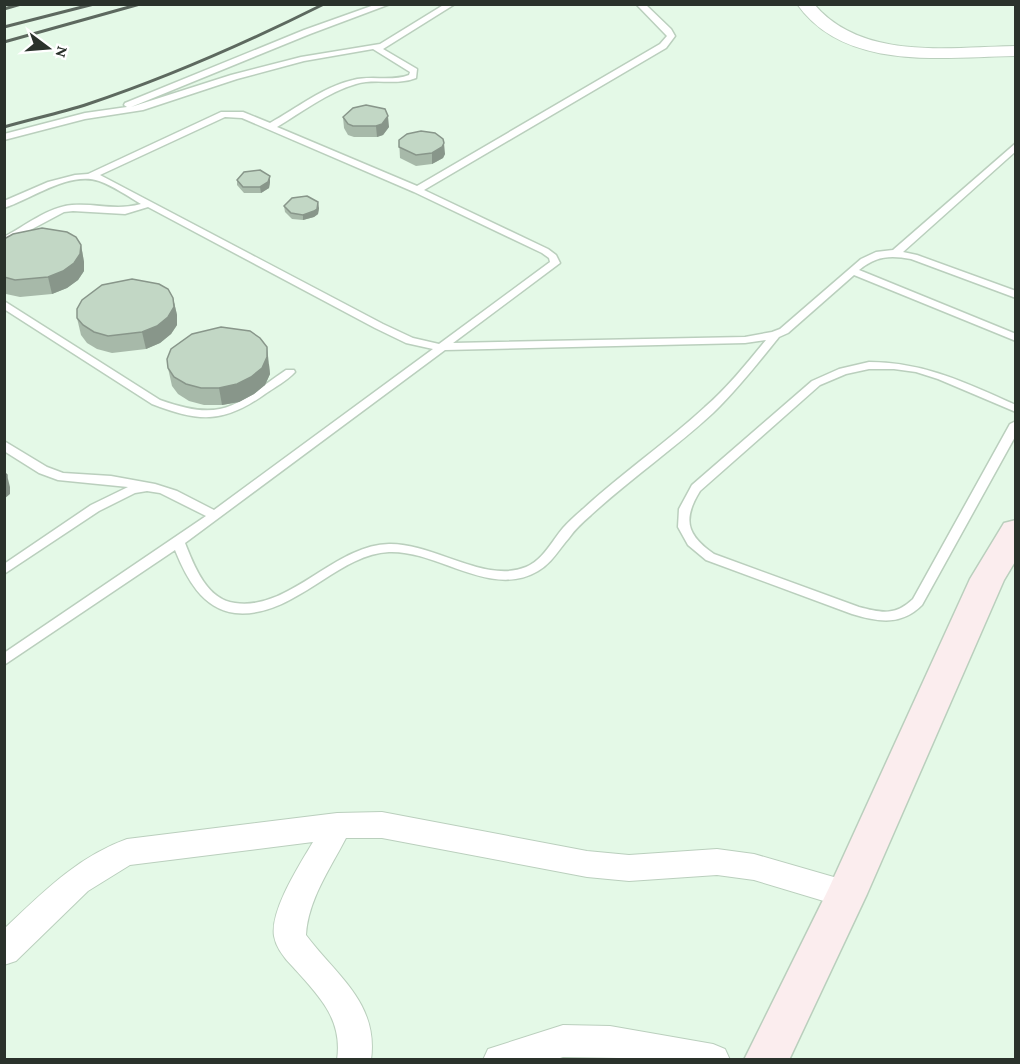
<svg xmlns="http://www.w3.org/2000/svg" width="1020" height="1064" viewBox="0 0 1020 1064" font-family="'Crimson Pro',serif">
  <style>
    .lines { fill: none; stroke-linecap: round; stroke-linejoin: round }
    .lane-casing { stroke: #bacfbd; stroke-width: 3 }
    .street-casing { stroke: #bacfbd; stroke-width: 2 }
    .secondary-casing { stroke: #bacfbd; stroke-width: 3 }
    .lane { fill: #fff; fill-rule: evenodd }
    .street { fill: #fff; fill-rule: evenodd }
    .secondary { fill: #fbedee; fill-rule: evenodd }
    .rail { stroke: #5d695f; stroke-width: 3 }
    .wall { fill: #a7b9a9 }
    .shaded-wall { fill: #88968a }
    .building { fill: #c2d7c5; stroke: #88968a; stroke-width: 1.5 }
  </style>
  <rect width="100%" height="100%" fill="#e4f9e7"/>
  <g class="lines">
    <!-- lane casing -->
    <g class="lane-casing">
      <g id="lane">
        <path d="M377,4H390L310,34L131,107L231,75L301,57L380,44L445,4H455L383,49L417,69L416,78C396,86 376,78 356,84C328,92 302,112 277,127L417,186L660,44L667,36L636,4H645L671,29L675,36L666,48L424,190L548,249L556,255L560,263L453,343L745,337L772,332L780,329L861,259L876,252L893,250L1016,143V151L903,252L917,255L1016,291V298L911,259C890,255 876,256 859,270L1016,334V341L854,275L788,333L779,337C758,363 737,390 713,413C674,449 630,479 591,515C583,522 575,529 569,538C559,549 552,563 538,571C491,599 438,550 389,552C337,554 293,619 235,613C202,609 186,577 175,550L4,665V653L206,516L160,493L147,491L135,493L99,511L4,574V564L91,505L128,487L58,480L39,473L4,451V441L47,467L63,473L111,476L155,484L177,491L214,510L433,349L406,343L375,328L148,207L125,214L73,211L64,212L4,244V237C25,226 48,207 72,205C97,203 114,211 141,204C128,196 113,186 99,181C69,171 32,199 4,208V201L48,182L75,175L88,174L221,112H243L270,123C297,108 323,87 353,80C372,75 391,82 409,75L410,72L373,49L304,61L237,79L143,110L85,119L4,140V134L85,113L127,107L124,105L125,103L304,30ZM225,117L242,118L414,192L542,253L549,258L550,262L439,344L413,338L383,324L100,175ZM766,340C747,363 728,387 705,407C666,443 622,473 583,509C576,515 569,521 563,528C552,541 543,560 526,567C486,584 433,543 389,544C334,545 290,611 235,603C207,600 194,566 185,543L445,350L745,343Z"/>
        <path d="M4,301L160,400C224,423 235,405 286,370H294L295,372C287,381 275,387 265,394C223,424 199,422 152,404L4,309Z"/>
        <path d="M869,362C924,362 966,383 1016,405V412L938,379L916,372L894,369H869L846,374L820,385L700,491C682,520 687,535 714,554L859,607C882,613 895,616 913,599L1010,424L1016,421V435L922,605C901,626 878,622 852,614L706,560L688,545L678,527L679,509L692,485L812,381L839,369Z"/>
      </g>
    </g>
    <!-- street casing -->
    <g class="street-casing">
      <g id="street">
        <path d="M797,4H814C862,61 949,47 1016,46V56C943,57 845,72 797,4Z"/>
        <path d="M382,812L587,851L629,855L717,849L754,854L858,884L863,894L858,904L847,908L754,880L717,875L629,881L587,877L382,838H346C330,869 308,900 306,935C336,975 379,1003 371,1060H337C343,1019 319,996 293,967C285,959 276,948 274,936C270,910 300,864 313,842L130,865L88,891L16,961L4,965V929C42,893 77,857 127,839L337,813Z"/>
        <polygon points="563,1025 610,1026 713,1044 725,1049 730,1060 563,1057 554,1060 483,1060 488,1049"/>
      </g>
    </g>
    <!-- secondary casing -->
    <g class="secondary-casing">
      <polygon id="secondary" points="1016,520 1016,560 1004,580 867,894 789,1060 744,1060 829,888 970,579 1004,523"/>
    </g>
    <!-- lane -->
    <use href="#lane" class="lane"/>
    <!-- street -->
    <use href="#street" class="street"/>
    <!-- secondary -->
    <use href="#secondary" class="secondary"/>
    <!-- rail -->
    <g class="rail">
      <polyline points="4,9 21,4"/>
      <polyline points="4,27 94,4"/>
      <polyline points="4,42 140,4"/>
      <path d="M4,127C32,119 60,113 88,104C169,77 248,42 324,4"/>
    </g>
  </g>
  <!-- wall -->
  <g class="wall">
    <polygon points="343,117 389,127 383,135 377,137 354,137 348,135 344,128"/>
    <polygon points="399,140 445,154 443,158 432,164 416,166 400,158"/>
    <polygon points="237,180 270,182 269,188 261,193 244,193 237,185"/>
    <polygon points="284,206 319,208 318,214 314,217 303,220 292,219 285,212"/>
    <polygon points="4,239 81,245 84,262 84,271 78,280 67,288 52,294 20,297 6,294 4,293"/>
    <polygon points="173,298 177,315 177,325 171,334 160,343 146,349 112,353 97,349 87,343 81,335 77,318"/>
    <polygon points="269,364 270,374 265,385 254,394 239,402 222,405 204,405 189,401 178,394 172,386 168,368"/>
  </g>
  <!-- shaded-wall -->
  <g class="shaded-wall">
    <polygon points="388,116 389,127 383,135 377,137 376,126"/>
    <polygon points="444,143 445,154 443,158 432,164 432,153"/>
    <polygon points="270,176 270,182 269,188 261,193 260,187"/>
    <polygon points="318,202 319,208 318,214 314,217 303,220 303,215"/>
    <polygon points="81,245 84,262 84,271 78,280 67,288 52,294 48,277"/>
    <polygon points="173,298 177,315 177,325 171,334 160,343 146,349 142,332"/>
    <polygon points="267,347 270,374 265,385 254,394 239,402 222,405 219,388"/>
    <polygon points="7,475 10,487 10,494 4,499 4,483"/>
  </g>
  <!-- building -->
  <g class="building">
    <polygon points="366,105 385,109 388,116 382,124 376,126 353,126 348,124 343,117 353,108"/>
    <polygon points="421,131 435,133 443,139 444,143 442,147 432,153 416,155 399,147 399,140 407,134"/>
    <polygon points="260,170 270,176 268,182 260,187 243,187 237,180 244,172"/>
    <polygon points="307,196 318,202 317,209 314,211 303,215 291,213 284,206 292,198"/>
    <polygon points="42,228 67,232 76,237 81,245 80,254 74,263 63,271 48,277 15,280 4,277 4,239 13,234"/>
    <polygon points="132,279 159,284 168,289 173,298 174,307 168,317 157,326 142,332 108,336 94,332 83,325 77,318 77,309 82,300 102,285"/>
    <polygon points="221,327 250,331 260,338 267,347 267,357 262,368 251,377 237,384 219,388 201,388 186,384 174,377 168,368 167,359 171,349 192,334"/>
    <polygon points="4,472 7,475 6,481 4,483"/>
  </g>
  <!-- border -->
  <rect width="1020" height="1064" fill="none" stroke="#2a322b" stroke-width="12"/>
  <!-- north arrow -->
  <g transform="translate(48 48) rotate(106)" stroke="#ffffff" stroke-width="4.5" paint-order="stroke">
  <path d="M0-4.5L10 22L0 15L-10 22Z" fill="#2a322b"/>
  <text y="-9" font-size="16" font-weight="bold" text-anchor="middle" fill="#2a322b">N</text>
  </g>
</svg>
